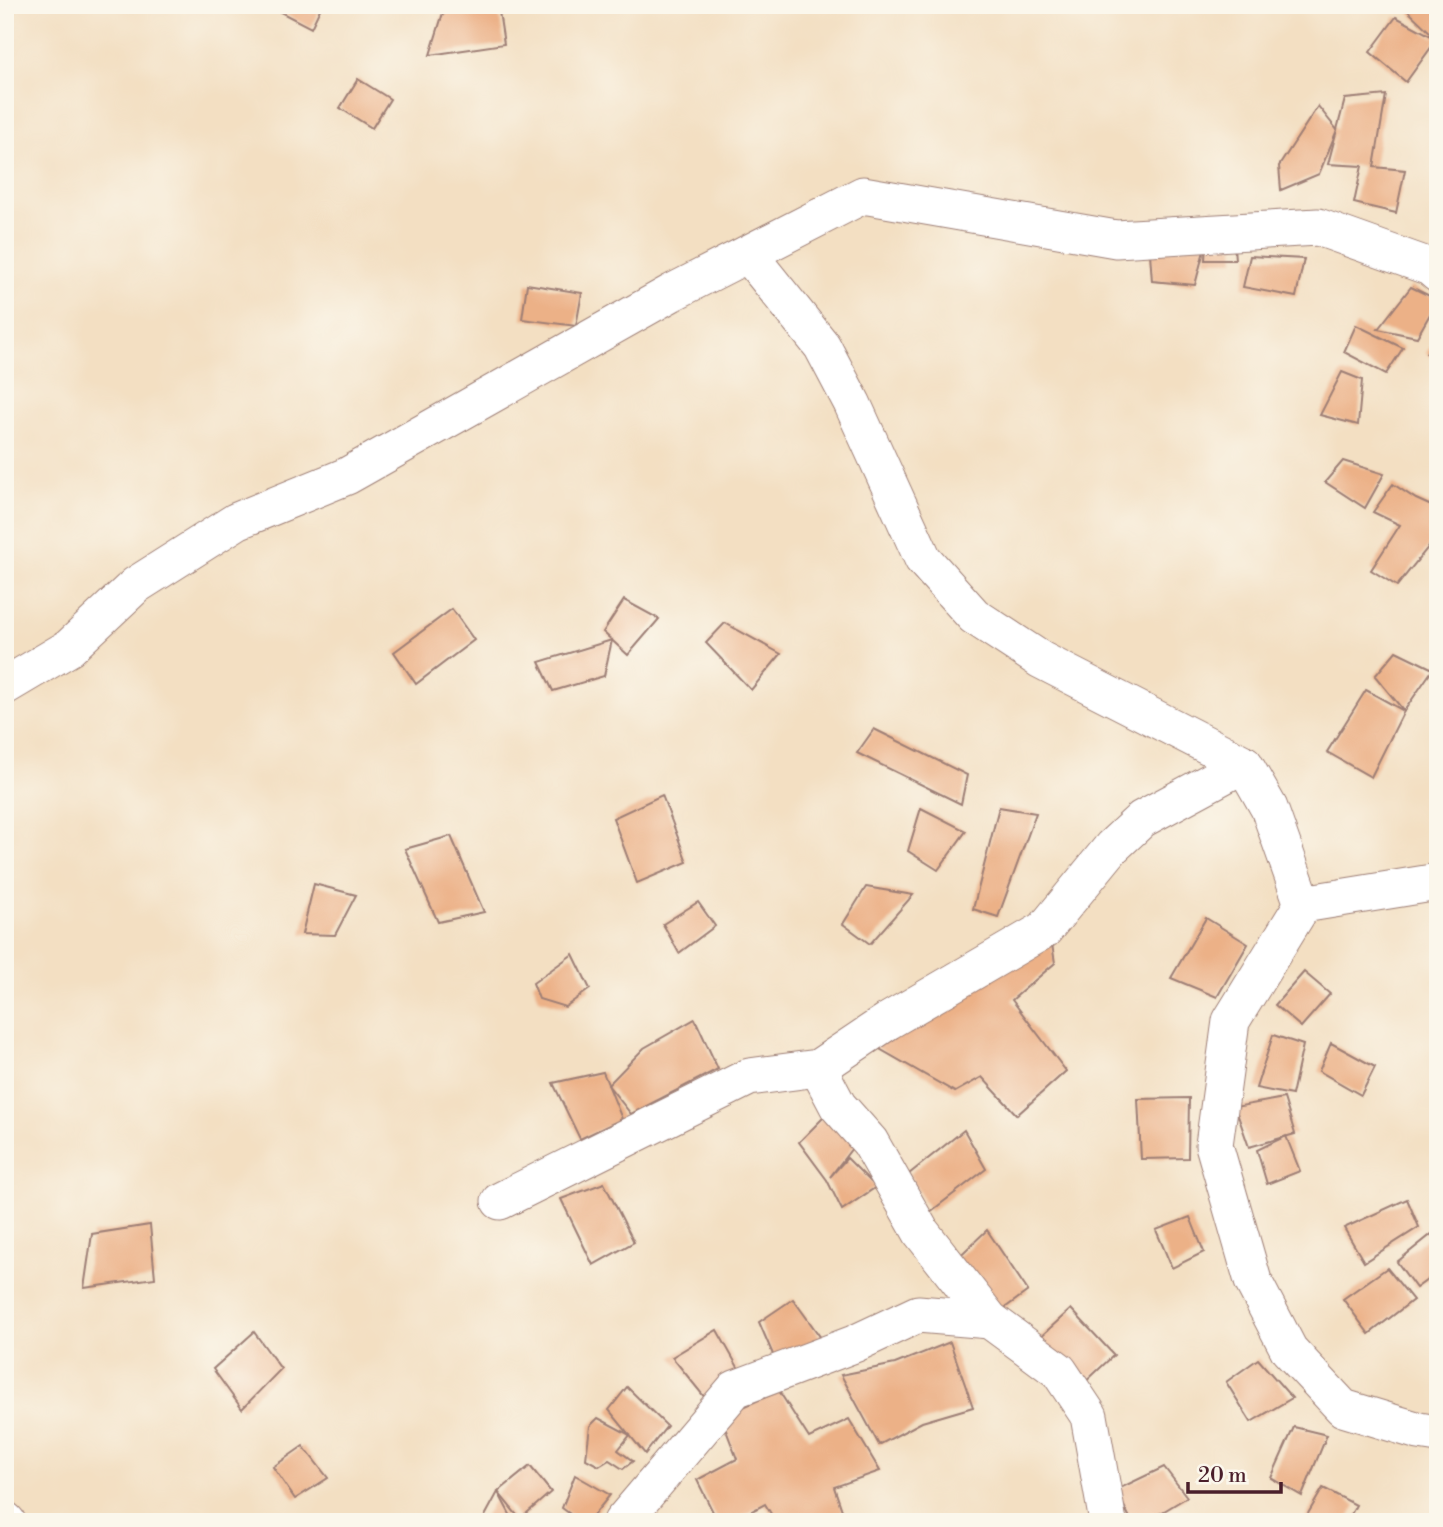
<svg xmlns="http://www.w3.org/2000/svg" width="1443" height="1527" viewBox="0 0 1443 1527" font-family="'Libre Bodoni',serif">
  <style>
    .building { fill: #ecb187 }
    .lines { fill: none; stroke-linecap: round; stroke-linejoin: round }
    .minor-casing { stroke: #9e7f76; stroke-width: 39 }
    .minor { stroke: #fff; stroke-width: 37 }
  </style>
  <rect width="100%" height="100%" fill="#fbf7ec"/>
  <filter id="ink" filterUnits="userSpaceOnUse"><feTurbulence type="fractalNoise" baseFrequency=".0143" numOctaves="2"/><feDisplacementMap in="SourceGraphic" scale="14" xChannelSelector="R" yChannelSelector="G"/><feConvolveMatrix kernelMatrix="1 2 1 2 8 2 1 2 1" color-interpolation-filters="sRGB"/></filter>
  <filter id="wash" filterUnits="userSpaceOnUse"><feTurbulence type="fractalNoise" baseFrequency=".00686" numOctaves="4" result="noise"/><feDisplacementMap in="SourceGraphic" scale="28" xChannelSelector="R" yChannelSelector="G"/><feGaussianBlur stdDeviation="1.57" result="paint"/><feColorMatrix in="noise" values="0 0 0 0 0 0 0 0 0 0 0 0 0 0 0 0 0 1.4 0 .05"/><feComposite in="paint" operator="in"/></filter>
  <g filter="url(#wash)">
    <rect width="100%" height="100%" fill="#f3dfc2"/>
    <g id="blocks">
      <!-- building -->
      <g class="building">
        <polygon points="267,5 322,5 311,28"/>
        <polygon points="498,5 504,44 430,55 443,13"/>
        <polygon points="1413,5 1438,5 1438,40 1408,11"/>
        <polygon points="1396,17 1437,39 1406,82 1370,52"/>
        <polygon points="358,79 390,99 372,128 340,108"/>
        <polygon points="1386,95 1374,167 1405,170 1396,213 1354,203 1362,166 1328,164 1345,99"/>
        <polygon points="1318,106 1337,130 1319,174 1281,190 1279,166"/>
        <polygon points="1206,243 1234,246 1235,260 1205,260"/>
        <polygon points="1206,243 1195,285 1152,281 1150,253"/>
        <polygon points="1250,256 1304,259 1296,297 1243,287"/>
        <polygon points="527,284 582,293 576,326 522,319"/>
        <polygon points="1411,287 1438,300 1417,337 1378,329"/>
        <polygon points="1356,325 1403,348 1386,374 1344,352"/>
        <polygon points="1438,337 1438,361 1426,353"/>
        <polygon points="1342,372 1362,380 1358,425 1320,415"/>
        <polygon points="1343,461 1384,474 1365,508 1325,482"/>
        <polygon points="1393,484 1416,499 1438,509 1438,535 1397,586 1371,570 1400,525 1373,512"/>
        <polygon points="624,600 659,619 628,655 603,632"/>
        <polygon points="452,609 474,640 416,684 394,652"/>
        <polygon points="725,623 781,654 751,690 706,643"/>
        <polygon points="612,640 604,676 553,691 539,662"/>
        <polygon points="1396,651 1433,669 1404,711 1375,676"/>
        <polygon points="1366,690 1404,711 1371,777 1327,752"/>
        <polygon points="874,729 967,775 961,804 857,753"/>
        <polygon points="662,795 687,862 637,883 613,818"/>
        <polygon points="999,807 1036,813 998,917 973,909"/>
        <polygon points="921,808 966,831 938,870 908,851"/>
        <polygon points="451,836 484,912 438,922 405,849"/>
        <polygon points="314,884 356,895 335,935 302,934"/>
        <polygon points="866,887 913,895 870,944 843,924"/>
        <polygon points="698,902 715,926 679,953 663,924"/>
        <polygon points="1206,918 1248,944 1217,997 1171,978"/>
        <polygon points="1052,944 1055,963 1012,1000 1066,1071 1017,1115 982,1077 955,1092 871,1044"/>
        <polygon points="573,954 590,989 565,1007 539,999 533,983"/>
        <polygon points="1304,972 1330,994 1301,1027 1275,1005"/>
        <polygon points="695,1019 718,1069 631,1114 608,1085 644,1048"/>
        <polygon points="1273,1035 1303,1045 1292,1095 1256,1088"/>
        <polygon points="1331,1043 1375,1067 1361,1095 1319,1071"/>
        <polygon points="603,1072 622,1119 580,1139 553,1083"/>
        <polygon points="1189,1098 1188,1158 1141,1159 1138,1099"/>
        <polygon points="1284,1098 1295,1134 1249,1147 1235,1107"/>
        <polygon points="827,1114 855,1144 830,1177 847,1158 876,1187 842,1210 827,1180 799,1142"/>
        <polygon points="964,1130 986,1169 930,1212 909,1174"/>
        <polygon points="1286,1136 1300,1171 1267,1184 1257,1150"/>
        <polygon points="604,1183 634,1242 593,1265 561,1199"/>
        <polygon points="1407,1199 1419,1227 1364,1262 1344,1228"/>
        <polygon points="1190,1217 1204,1252 1172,1268 1156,1230"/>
        <polygon points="150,1225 155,1278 84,1288 92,1234"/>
        <polygon points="987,1230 1028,1291 991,1318 949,1266"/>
        <polygon points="1433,1233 1438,1239 1438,1272 1416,1288 1397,1262"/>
        <polygon points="1387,1268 1413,1300 1369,1334 1343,1299"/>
        <polygon points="793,1299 821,1338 777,1364 759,1322"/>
        <polygon points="1071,1309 1114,1355 1081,1386 1038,1339"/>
        <polygon points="717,1330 739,1369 706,1399 672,1357"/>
        <polygon points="254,1332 281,1369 242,1409 213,1369"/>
        <polygon points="950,1342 973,1407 922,1422 879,1445 841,1375 895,1364"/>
        <polygon points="1258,1359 1292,1398 1251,1422 1226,1382"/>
        <polygon points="627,1387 667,1426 645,1454 609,1410"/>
        <polygon points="779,1391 809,1438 849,1419 880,1471 834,1487 846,1522 776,1522 765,1504 731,1522 718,1522 697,1480 737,1459 721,1417"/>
        <polygon points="598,1418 630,1435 618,1450 633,1461 623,1469 609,1460 599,1466 586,1459 590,1426"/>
        <polygon points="1294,1427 1327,1435 1302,1496 1271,1478"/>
        <polygon points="303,1446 328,1478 295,1499 273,1467"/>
        <polygon points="530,1466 551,1492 520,1519 498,1492"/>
        <polygon points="1164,1467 1187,1497 1146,1522 1132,1522 1116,1490"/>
        <polygon points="575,1475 610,1495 588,1522 581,1522 562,1508"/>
        <polygon points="1323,1488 1356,1505 1347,1522 1303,1522"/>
        <polygon points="498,1492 514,1522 487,1522 484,1518"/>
      </g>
    </g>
  </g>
  <g filter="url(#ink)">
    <use href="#blocks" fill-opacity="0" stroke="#9e7f76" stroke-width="2"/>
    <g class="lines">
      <!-- minor casing -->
      <g class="minor-casing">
        <g id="minor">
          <polyline points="748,254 822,346 852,403 923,559 974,616 1041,660 1244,764 1269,808 1303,904"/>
          <polyline points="5,686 69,648 136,585 237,521 347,476 673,292 863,195 1116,239 1318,227 1430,267 1438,274"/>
          <polyline points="1438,882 1303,904 1231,1021 1214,1145 1253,1281 1289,1350 1343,1408 1419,1431 1438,1434"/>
          <polyline points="818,1068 838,1106 870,1142 921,1232 990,1320 1059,1371 1089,1416 1108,1522"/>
          <polyline points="500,1201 749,1077 818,1068 888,1021 1044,930 1112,847 1142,819 1244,764"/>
          <polyline points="5,1520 7,1522"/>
          <polyline points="622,1522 735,1389 854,1344 918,1314 990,1320"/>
        </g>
      </g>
      <!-- minor -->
      <use href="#minor" class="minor"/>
    </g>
  </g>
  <!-- margin -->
  <rect width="1443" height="1527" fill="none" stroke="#fbf7ec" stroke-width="28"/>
  <!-- scale -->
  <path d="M1188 1482v10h93v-10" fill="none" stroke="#4a1f2b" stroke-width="3.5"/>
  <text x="1198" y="1482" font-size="21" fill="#4a1f2b" stroke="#fbf7ec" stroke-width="5" paint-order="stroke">20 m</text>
</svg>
